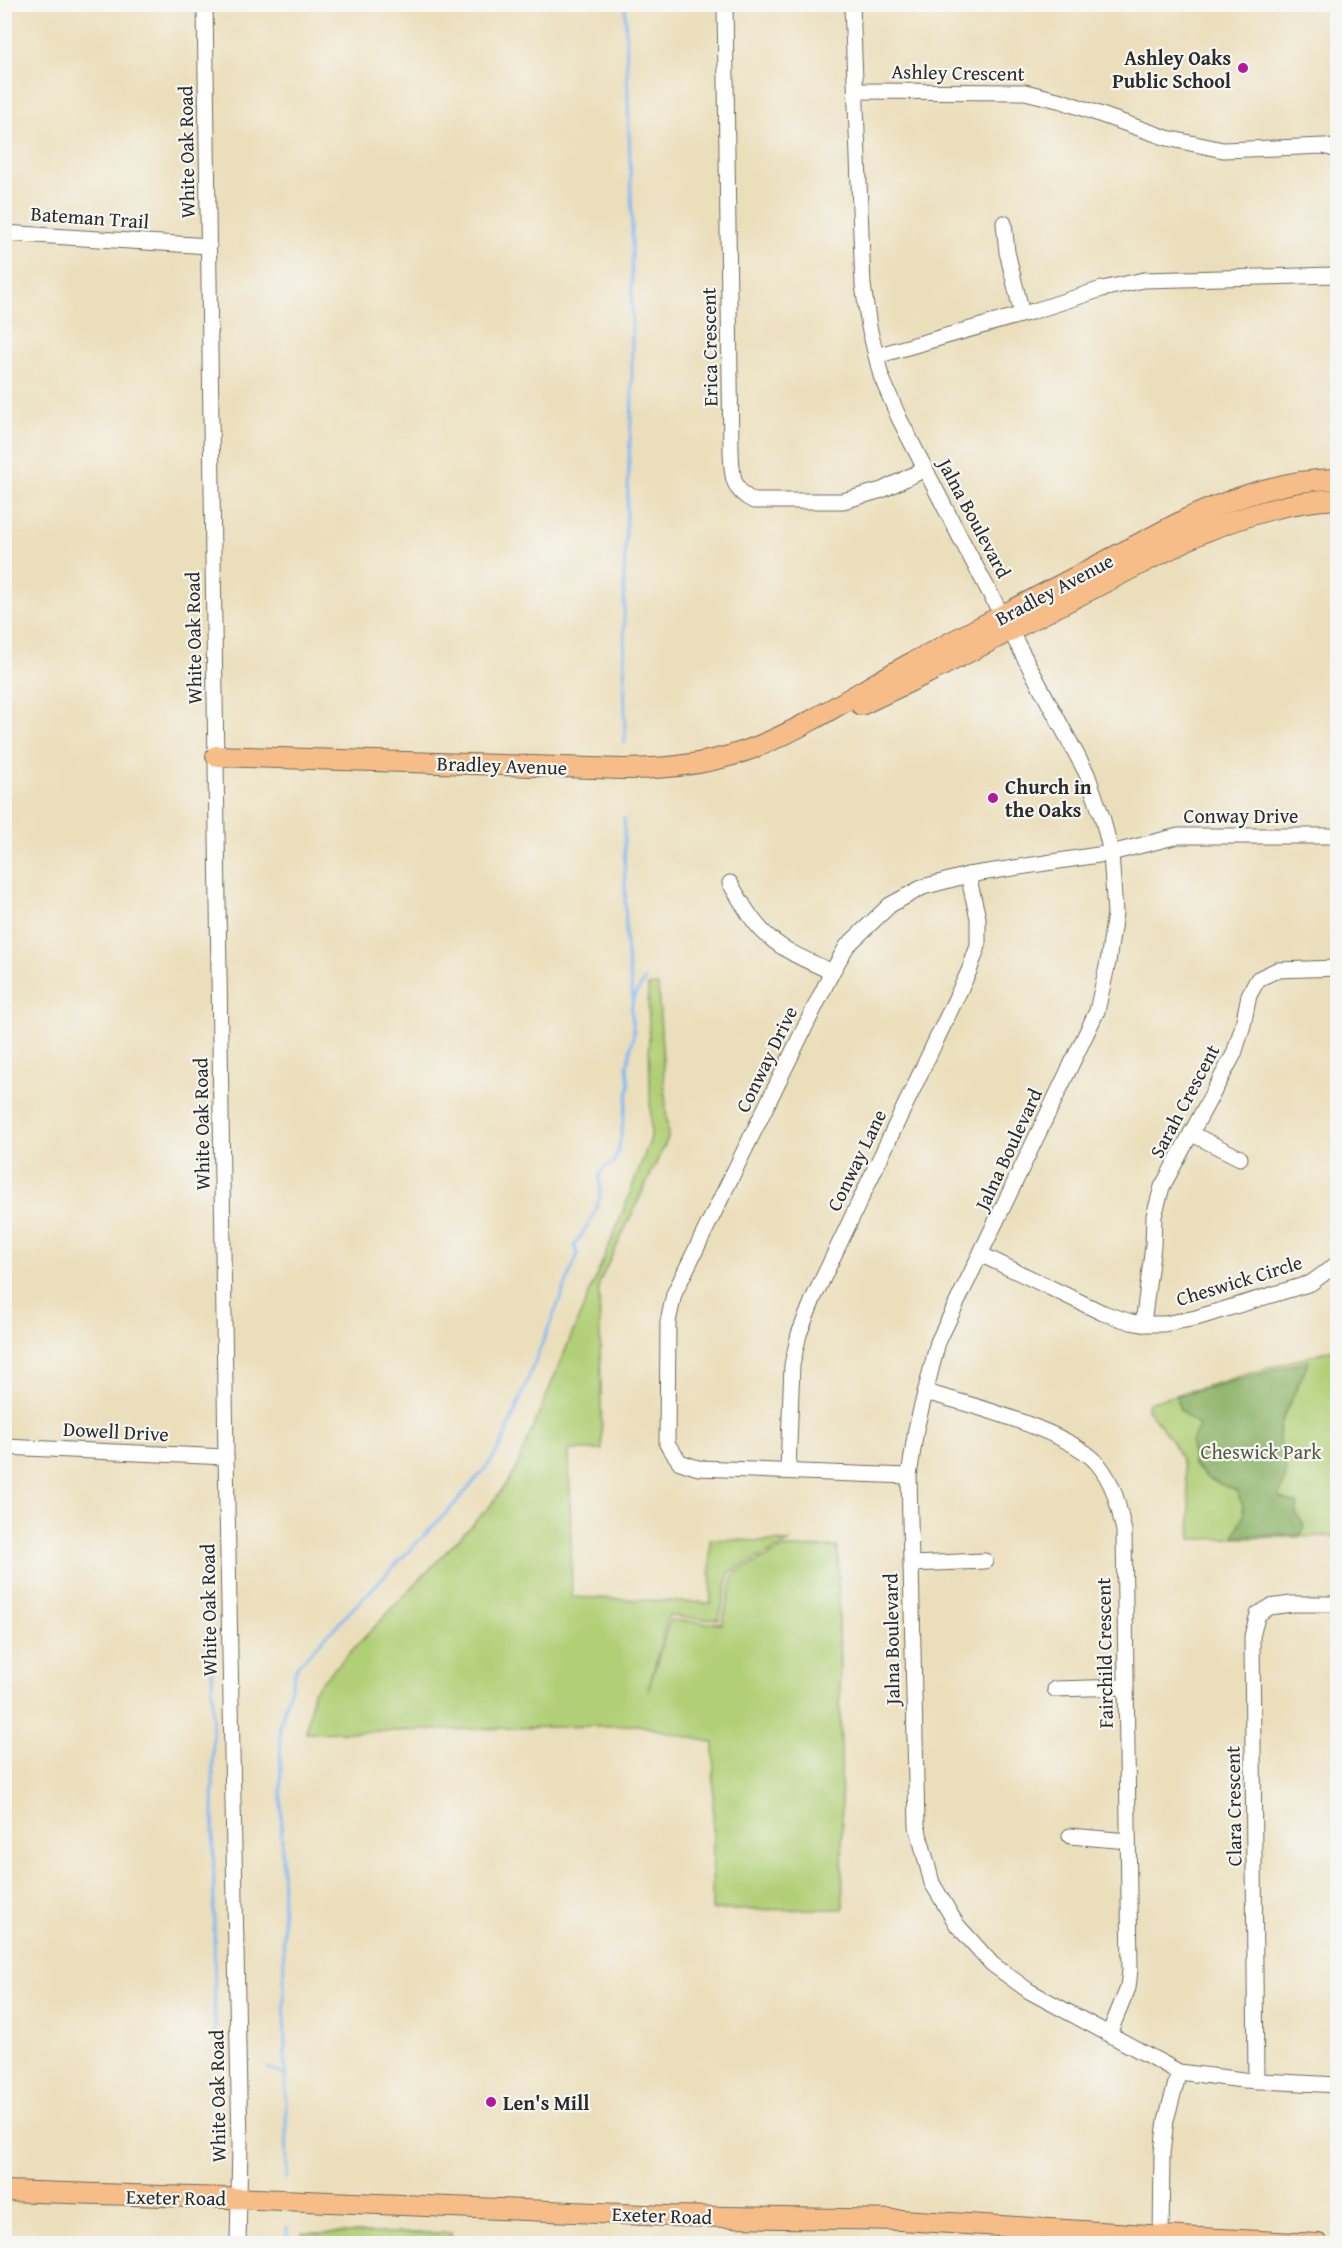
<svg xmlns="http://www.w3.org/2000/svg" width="1342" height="2248" viewBox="0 0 1342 2248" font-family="'Gentium Book Plus',serif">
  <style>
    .green { fill: #b1cf76; stroke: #6e7d50; stroke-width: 1.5 }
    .forest { fill: #8cb267; stroke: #5c6e49; stroke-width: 1.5 }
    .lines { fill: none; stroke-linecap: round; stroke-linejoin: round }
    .stream { stroke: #85baf3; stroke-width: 3 }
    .minor-casing { stroke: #6e6a5d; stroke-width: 17 }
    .major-casing { stroke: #6e6a5d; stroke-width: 22 }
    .minor { stroke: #fff; stroke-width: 15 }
    .major { stroke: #f7bd88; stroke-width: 20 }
    .poi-dot { fill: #b5179e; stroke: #f6f6f2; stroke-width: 2 }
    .labels { text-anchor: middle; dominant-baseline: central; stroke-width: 4.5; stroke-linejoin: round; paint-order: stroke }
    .poi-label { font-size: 20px; font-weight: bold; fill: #2b2b2b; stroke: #f6f6f2; text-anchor: start }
    .street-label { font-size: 20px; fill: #2b2b2b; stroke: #f6f6f2 }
    .park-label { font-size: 20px; fill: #535c42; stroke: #f6f6f2 }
  </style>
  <rect width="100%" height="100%" fill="#f6f6f2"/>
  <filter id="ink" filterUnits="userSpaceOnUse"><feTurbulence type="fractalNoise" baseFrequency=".0167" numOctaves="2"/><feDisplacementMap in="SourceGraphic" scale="12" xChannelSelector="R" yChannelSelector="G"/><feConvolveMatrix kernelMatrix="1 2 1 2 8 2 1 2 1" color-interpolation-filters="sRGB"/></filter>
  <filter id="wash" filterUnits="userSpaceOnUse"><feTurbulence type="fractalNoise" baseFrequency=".008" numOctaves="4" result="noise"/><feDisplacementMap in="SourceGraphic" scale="24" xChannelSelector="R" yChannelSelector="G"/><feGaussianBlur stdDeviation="1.35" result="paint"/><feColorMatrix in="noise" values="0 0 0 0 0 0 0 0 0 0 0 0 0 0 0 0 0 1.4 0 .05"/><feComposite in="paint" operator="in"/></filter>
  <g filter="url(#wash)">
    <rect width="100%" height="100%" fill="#ebdeba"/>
    <!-- green -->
    <g class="green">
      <polygon points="658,985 668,1138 599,1283 602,1450 569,1450 572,1597 711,1603 710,1539 790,1542 730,1572 719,1620 668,1616 648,1691 670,1620 722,1624 734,1574 784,1548 838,1547 843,1909 712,1910 714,1743 638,1725 306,1733 313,1691 491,1505 514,1473 616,1229 651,1138 648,986"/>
      <path d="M1337,1348V1536L1191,1539C1188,1477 1190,1458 1147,1409L1148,1403Z"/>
      <polygon points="302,2233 451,2233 451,2234 450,2243 302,2244"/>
    </g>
    <!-- forest -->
    <polygon class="forest" points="1309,1361 1280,1425 1279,1441 1285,1460 1286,1476 1279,1497 1298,1504 1296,1513 1304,1525 1301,1535 1234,1536 1244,1514 1242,1503 1236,1491 1207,1478 1193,1464 1191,1442 1199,1426 1180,1410 1176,1396"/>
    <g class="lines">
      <!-- stream -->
      <g class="stream">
        <polyline points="625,4 632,223 632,396 624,578 625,743"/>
        <polyline points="633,999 645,979"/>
        <polyline points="212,1654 215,2043"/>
        <polyline points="268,2068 286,2076"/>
        <path d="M287,2178L280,1724L297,1666L450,1509L490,1463L504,1439L578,1254L574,1246C589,1224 605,1204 599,1176L605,1167L614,1163L619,1147L629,1086L627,1066L634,1032L631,1009L633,1001L626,945L624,819"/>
        <polyline points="287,2227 287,2244"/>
      </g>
    </g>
  </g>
  <g filter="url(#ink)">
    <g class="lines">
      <!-- minor casing -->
      <g class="minor-casing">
        <g id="minor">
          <polyline points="205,4 226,1457 240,2145 238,2244"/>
          <path d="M725,4L731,451C732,473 731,491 754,501H843L882,490L925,469"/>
          <polyline points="852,4 863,285 869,327 881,376 899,418 961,539 1087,774 1103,820 1111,853 1115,913 1108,962 1097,1011 938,1342 916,1429 909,1476 917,1826 932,1883 957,1925 992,1964 1029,1991 1179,2072 1243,2080 1338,2085"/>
          <polyline points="857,91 1025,92 1062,101 1167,138 1223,150 1324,146 1338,150"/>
          <polyline points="1004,223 1007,252 1022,314"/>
          <polyline points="4,233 209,246"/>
          <polyline points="876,356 1034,311 1102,289 1144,280 1335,275 1338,274"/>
          <path d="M730,883C741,901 752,923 769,937C787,953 811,962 832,972"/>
          <polyline points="1192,1134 1240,1158"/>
          <polyline points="982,1255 1103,1313 1131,1322 1143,1324 1164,1324 1196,1318 1311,1283 1338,1263"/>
          <polyline points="1143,1324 1153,1246 1154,1216 1162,1187 1234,1054 1243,1025 1249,995 1258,979 1277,970 1338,968"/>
          <path d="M925,1392C966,1403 1072,1432 1098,1464C1115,1485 1118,1505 1124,1531L1130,1970L1128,1988L1109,2034"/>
          <polyline points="4,1447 226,1457"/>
          <polyline points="788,1470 792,1365 799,1334 814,1297 969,971 978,946 978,918 968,875"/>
          <polyline points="909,1476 698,1468 680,1462 667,1444 668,1322 674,1294 832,972 847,946 890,905 923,887 968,875 1111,853 1178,836 1338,836"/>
          <polyline points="911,1564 985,1561"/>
          <polyline points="1055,1689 1124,1687"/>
          <polyline points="1070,1836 1128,1841"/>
          <polyline points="1256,2081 1252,1636 1258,1614 1270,1607 1291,1604 1338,1604"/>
          <polyline points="1161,2244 1162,2153 1166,2120 1179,2072"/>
        </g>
      </g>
      <!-- major casing -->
      <g class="major-casing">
        <g id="major">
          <path d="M861,705L928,673L1199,534C1244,516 1289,501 1338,499"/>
          <path d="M216,756L623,769C670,769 718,763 761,745C814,723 863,689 913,662C1005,614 1097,566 1188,518C1236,497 1285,479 1338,479"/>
          <polyline points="4,2191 257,2199 669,2216 901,2220 1181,2237 1318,2244"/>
        </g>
      </g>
      <!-- minor -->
      <use href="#minor" class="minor"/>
      <!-- major -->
      <use href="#major" class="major"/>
    </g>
  </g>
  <!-- markers -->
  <g class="poi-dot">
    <circle cx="1243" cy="68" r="6"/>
    <circle cx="993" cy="798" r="6"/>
    <circle cx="491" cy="2102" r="6"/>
  </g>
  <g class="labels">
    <!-- poi labels -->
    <g class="poi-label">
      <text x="1231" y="57" text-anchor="end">Ashley Oaks<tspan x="1231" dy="23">Public School</tspan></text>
      <text x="1005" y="786">Church in<tspan x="1005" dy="23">the Oaks</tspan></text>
      <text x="503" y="2102">Len's Mill</text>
    </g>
    <!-- street labels -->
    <g class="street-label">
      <text transform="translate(958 72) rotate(1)">Ashley Crescent</text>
      <text transform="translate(186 152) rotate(-91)">White Oak Road</text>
      <text transform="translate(90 217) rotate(4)">Bateman Trail</text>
      <text transform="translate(709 347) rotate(-91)">Erica Crescent</text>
      <text transform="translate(975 518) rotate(62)">Jalna Boulevard</text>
      <text transform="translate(1054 589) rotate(-28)">Bradley Avenue</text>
      <text transform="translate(193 638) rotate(-91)">White Oak Road</text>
      <text transform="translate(502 765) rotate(2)">Bradley Avenue</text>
      <text x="1241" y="815">Conway Drive</text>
      <text transform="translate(766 1059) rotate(-64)">Conway Drive</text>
      <text transform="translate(1184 1101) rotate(-62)">Sarah Crescent</text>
      <text transform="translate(201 1124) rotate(-91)">White Oak Road</text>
      <text transform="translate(1008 1149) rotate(-65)">Jalna Boulevard</text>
      <text transform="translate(856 1160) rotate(-64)">Conway Lane</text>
      <text transform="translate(1239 1280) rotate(-17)">Cheswick Circle</text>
      <text transform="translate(116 1431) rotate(3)">Dowell Drive</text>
      <text transform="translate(208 1610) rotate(-91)">White Oak Road</text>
      <text transform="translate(891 1639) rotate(-91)">Jalna Boulevard</text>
      <text transform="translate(1104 1653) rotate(-91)">Fairchild Crescent</text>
      <text transform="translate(1233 1806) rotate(-91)">Clara Crescent</text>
      <text transform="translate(217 2096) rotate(-91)">White Oak Road</text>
      <text transform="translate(176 2197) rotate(1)">Exeter Road</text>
      <text transform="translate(662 2215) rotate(2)">Exeter Road</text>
    </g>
    <!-- park labels -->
    <g class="park-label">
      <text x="1261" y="1451">Cheswick Park</text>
    </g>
  </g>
  <!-- margin -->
  <rect width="1342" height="2248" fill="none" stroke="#f6f6f2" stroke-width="24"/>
</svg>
